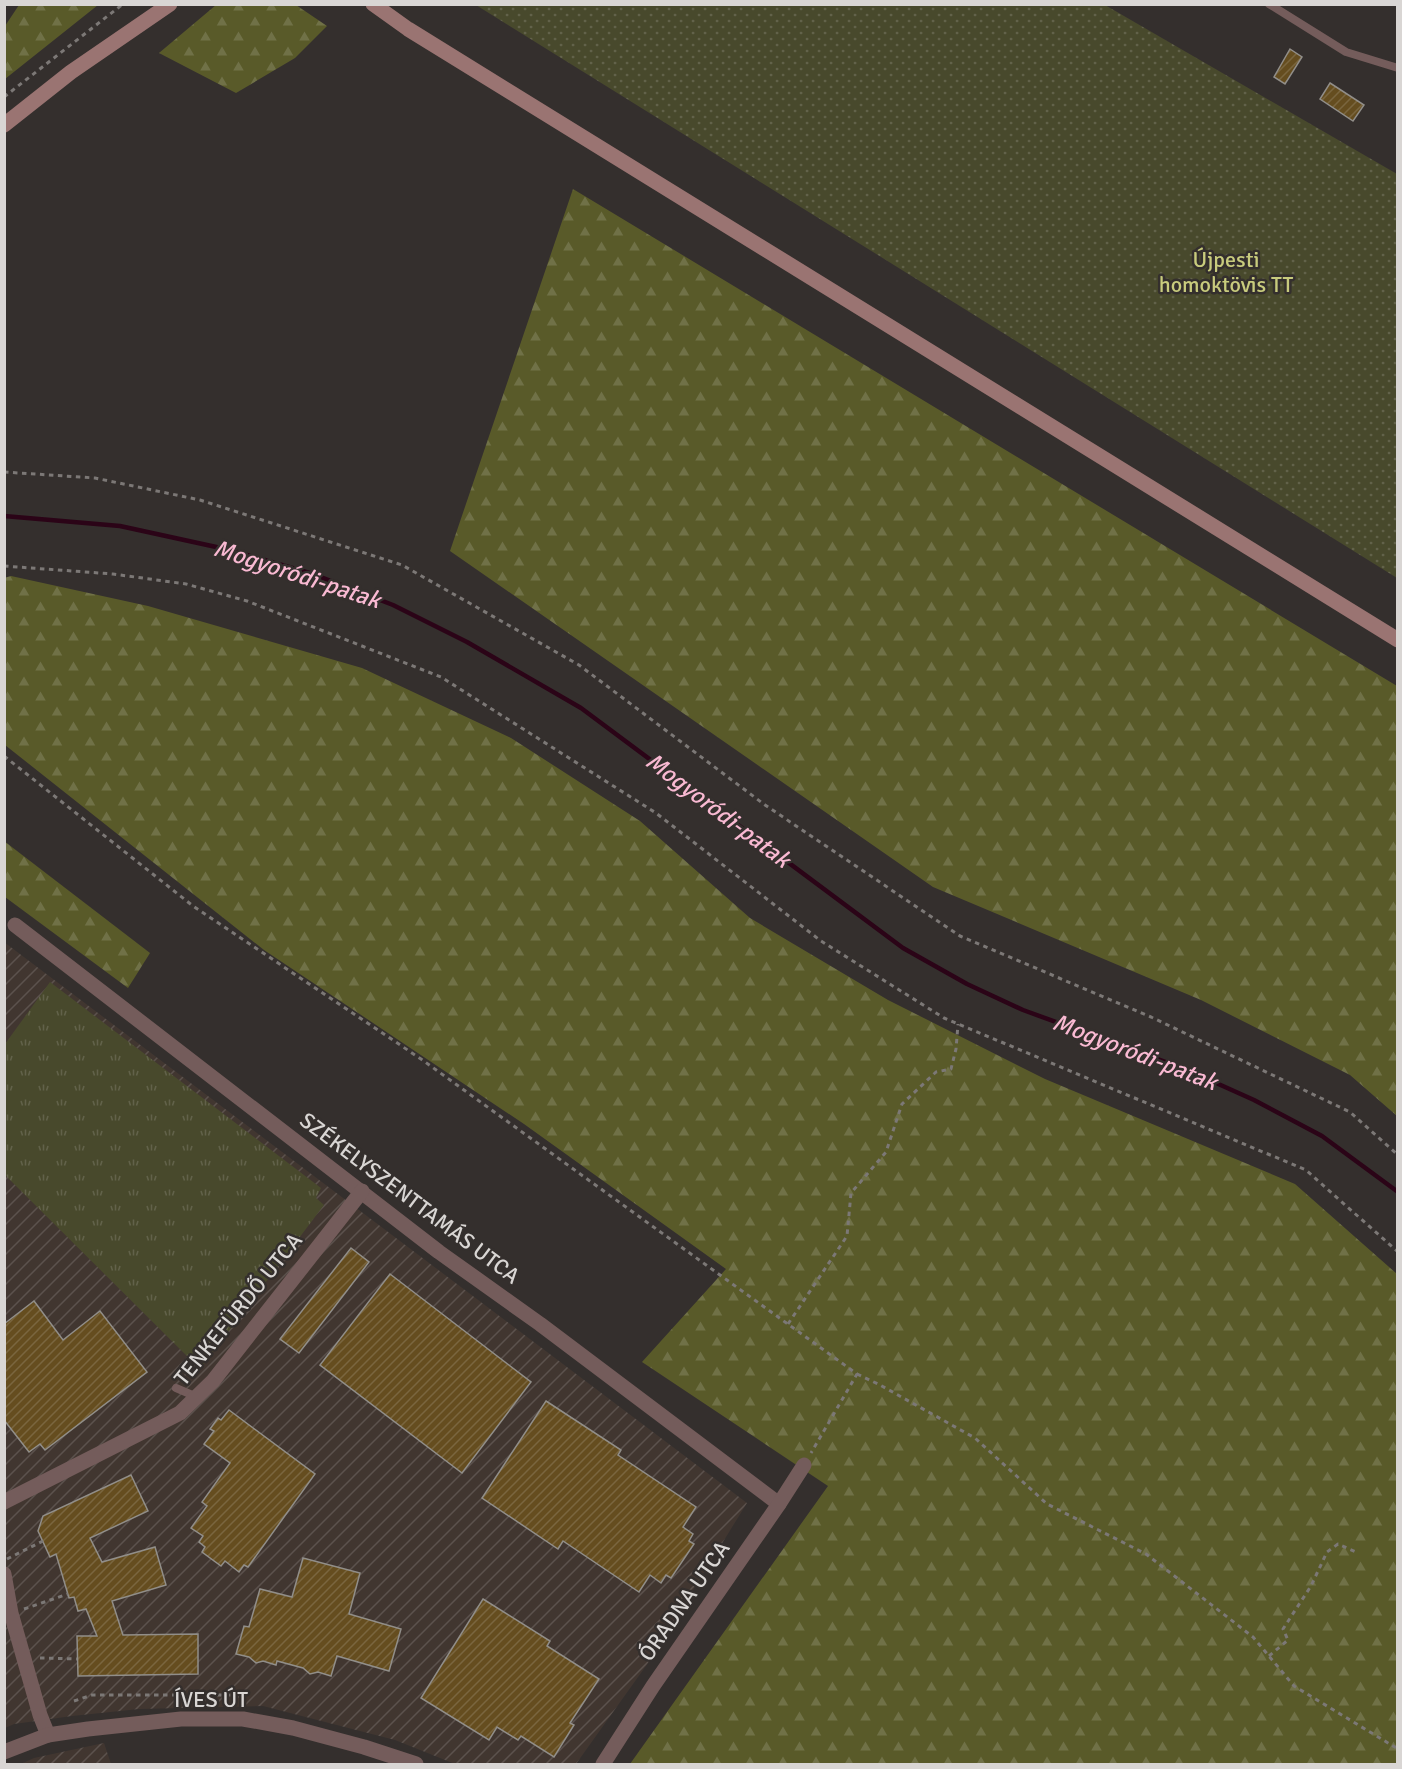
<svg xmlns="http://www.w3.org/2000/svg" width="1402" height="1769" viewBox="0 0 1402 1769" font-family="Signika,sans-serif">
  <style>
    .industrial { fill: url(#industrial-furrows) }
    .grass { fill: url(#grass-tufts) }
    .forest { fill: url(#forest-firs) }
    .park { fill: url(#park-dots) }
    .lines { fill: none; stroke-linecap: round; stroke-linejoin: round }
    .stream { stroke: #2b0417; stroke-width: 4.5 }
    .building { fill: url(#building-hatch); stroke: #918e89; stroke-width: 1.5 }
    .path { stroke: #7c7876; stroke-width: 3; stroke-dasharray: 4.5 4.5; stroke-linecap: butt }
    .lane { stroke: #745c5b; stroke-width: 8 }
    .street { stroke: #745c5b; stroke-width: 15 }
    .secondary { stroke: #9a7472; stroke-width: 15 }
    .labels { text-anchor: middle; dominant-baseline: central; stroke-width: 5; stroke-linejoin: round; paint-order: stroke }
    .park-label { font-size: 22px; fill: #c8cb7d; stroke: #342f2d }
    .street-label { font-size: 22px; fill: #d9d6d4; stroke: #342f2d }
    .water-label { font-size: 24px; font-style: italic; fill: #f9b9d2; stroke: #342f2d }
  </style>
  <defs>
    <pattern id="industrial-furrows" width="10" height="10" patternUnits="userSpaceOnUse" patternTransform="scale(1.5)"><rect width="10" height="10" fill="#413630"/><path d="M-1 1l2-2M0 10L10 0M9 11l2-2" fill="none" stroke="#5c524d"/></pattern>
    <pattern id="grass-tufts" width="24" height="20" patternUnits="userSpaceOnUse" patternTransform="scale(1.5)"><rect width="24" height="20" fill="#48492c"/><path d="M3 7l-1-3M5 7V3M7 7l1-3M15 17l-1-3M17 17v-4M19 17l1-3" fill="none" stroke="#62624a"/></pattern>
    <pattern id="forest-firs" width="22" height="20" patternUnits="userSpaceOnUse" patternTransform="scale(1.5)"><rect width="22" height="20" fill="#595a29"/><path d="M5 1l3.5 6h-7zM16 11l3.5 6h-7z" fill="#707147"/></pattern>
    <pattern id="park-dots" width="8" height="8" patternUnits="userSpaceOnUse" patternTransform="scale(1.5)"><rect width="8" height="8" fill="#48492c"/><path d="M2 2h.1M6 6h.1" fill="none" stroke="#62624a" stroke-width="1.8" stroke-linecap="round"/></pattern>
    <pattern id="building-hatch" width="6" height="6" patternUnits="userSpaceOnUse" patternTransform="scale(1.5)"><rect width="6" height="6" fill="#654d1f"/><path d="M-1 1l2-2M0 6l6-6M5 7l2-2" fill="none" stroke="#7a663f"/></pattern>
  </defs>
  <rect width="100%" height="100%" fill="#342f2d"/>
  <!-- industrial -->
  <g class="industrial">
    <polygon points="4,942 747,1503 648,1663 576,1764 455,1764 395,1740 263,1706 139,1709 72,1716 14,1724 5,1728"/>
    <polygon points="104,1743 111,1764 21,1764 34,1758"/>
  </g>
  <!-- grass -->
  <polygon class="grass" points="50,982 321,1188 316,1198 324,1205 200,1369 5,1175 5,1044"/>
  <!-- forest -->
  <g class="forest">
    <polygon points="19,5 19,4 98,5 5,79 5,26"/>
    <polygon points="216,5 296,5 327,26 295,58 236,93 159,53"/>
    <polygon points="573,189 1397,686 1397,1116 1350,1075 1201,1000 933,887 450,551"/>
    <polygon points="11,576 148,606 362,668 511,738 640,821 750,918 888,1000 1045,1079 1295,1184 1397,1274 1397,1764 630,1764 828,1486 642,1362 726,1269 524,1124 264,950 5,745 4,578"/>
    <polygon points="4,841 150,953 128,988 5,897"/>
  </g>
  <!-- park -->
  <polygon class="park" points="476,5 1105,5 1397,174 1397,578"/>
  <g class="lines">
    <!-- stream -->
    <polyline class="stream" points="4,516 120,526 230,550 313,574 393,605 467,642 581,708 903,948 967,984 1023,1010 1185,1069 1254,1100 1322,1136 1398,1192"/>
  </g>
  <!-- building -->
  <g class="building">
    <polygon points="1290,49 1302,57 1285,84 1274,77"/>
    <polygon points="1330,83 1364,105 1353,121 1320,99"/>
    <polygon points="351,1248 369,1262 299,1353 280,1339"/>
    <polygon points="390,1274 531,1382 462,1473 320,1365"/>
    <polygon points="34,1301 63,1340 100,1311 147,1372 45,1450 40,1444 29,1452 4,1420 4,1324"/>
    <polygon points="546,1401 621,1450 618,1455 696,1507 683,1527 693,1534 689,1541 694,1544 671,1578 666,1575 661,1583 650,1575 639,1592 563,1541 558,1549 482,1498"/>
    <polygon points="229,1410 315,1474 248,1567 244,1565 239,1572 225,1561 221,1566 202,1552 205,1547 199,1542 203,1536 191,1528 207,1506 202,1502 230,1463 204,1444 214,1431 210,1429 218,1418 221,1420"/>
    <polygon points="131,1475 148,1511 90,1538 102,1562 155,1547 166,1585 112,1601 123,1635 198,1634 198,1674 78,1676 77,1636 97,1636 86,1609 78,1611 74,1597 69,1598 56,1554 50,1557 38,1531 43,1516"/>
    <polygon points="303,1558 360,1573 349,1614 401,1629 389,1671 337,1656 331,1676 318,1672 310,1674 303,1668 277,1661 276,1665 263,1661 256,1663 249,1657 236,1654 244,1626 249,1627 260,1589 292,1597"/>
    <polygon points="483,1599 550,1641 547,1646 599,1679 570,1723 574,1725 554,1757 521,1736 518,1740 497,1727 489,1740 421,1698"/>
  </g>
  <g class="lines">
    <!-- path -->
    <g class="path">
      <polyline points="4,97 123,4"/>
      <polyline points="4,472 95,478 200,500 402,565 579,665 765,805 960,936 1151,1017 1350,1112 1398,1155"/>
      <polyline points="4,566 113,574 186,584 247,601 441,677 656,813 821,941 944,1018 1306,1170 1398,1252"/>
      <polyline points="4,756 193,906 421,1059 857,1374 811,1453"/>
      <polyline points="788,1324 847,1236 851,1193 886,1152 902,1104 936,1072 951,1069 956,1049 958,1024"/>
      <polyline points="857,1374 880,1385 975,1438 1047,1504 1146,1554 1253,1637 1294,1686 1398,1749"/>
      <polyline points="7,1559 43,1541"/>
      <polyline points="24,1609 68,1594"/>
      <polyline points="1269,1656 1288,1640 1283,1629 1311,1586 1327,1552 1338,1544 1356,1552"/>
      <polyline points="40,1658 77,1659"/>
      <polyline points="74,1701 92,1695 244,1695"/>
    </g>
    <!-- lane -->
    <g class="lane">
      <polyline points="1269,4 1346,52 1398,68"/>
      <polyline points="176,1388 197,1397"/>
    </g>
    <!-- street -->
    <g class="street">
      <polyline points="15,925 439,1252 540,1324 779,1504"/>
      <polyline points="4,1502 180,1413 213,1381 362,1191"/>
      <polyline points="4,1574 11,1613 40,1715 48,1735"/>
      <polyline points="4,1752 48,1735 88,1729 181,1719 243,1719 293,1728 364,1747 416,1764"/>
      <polyline points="603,1764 653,1686 779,1504 804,1465"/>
    </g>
    <!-- secondary -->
    <g class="secondary">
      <polyline points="373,4 408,29 1398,640"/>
      <polyline points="4,125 71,72 170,4"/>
    </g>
  </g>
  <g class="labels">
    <!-- park labels -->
    <g class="park-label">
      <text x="1226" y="259">Újpesti<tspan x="1226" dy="25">homoktövis TT</tspan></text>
    </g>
    <!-- street labels -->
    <g class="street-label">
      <text transform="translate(410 1198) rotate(37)">SZÉKELYSZENTTAMÁS UTCA</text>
      <text transform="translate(238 1309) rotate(-51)">TENKEFÜRDŐ UTCA</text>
      <text transform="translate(684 1601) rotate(-55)">ÓRADNA UTCA</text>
      <text x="211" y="1699">ÍVES ÚT</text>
    </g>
    <!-- water labels -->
    <g class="water-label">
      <text transform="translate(297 574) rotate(18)">Mogyoródi-patak</text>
      <text transform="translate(718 810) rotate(37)">Mogyoródi-patak</text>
      <text transform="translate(1135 1052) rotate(21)">Mogyoródi-patak</text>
    </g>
  </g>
  <!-- border -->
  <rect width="1402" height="1769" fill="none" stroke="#d9d6d4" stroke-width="12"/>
</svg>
